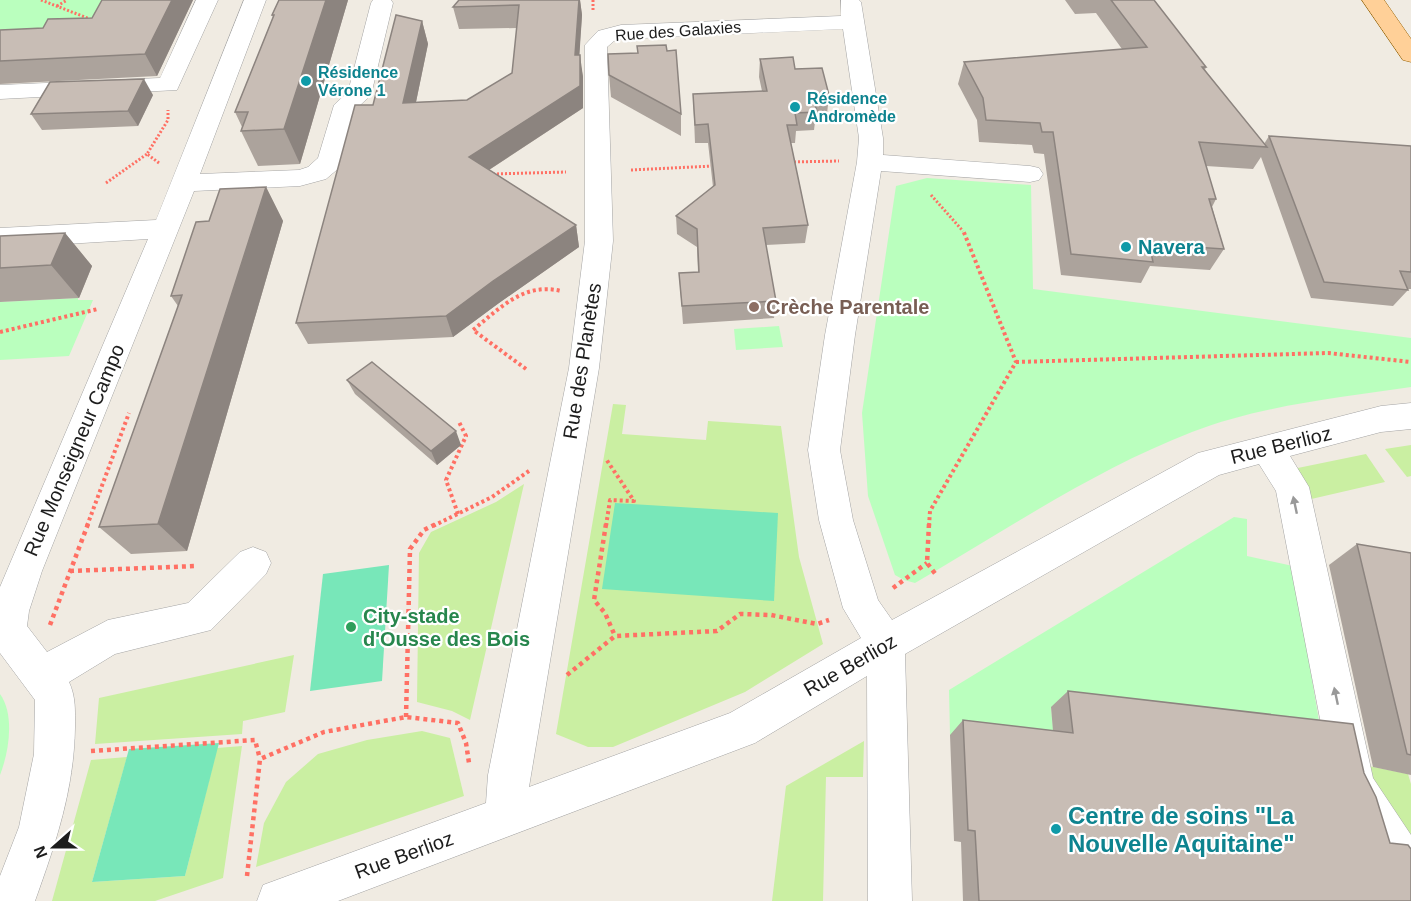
<svg xmlns="http://www.w3.org/2000/svg" width="1411" height="901" viewBox="0 0 1411 901" font-family="Arial,sans-serif">
  <style>
    .grass { fill: #caefa2 }
    .park { fill: #baffbe }
    .pitch { fill: #78e7b9 }
    .lines { fill: none; stroke-linecap: round; stroke-linejoin: round }
    .minor-casing { stroke: #a4a4a4; stroke-width: 1 }
    .major-casing { stroke: #976100; stroke-width: 1 }
    .path-far2 { stroke: #ff7064; stroke-width: 3; stroke-dasharray: 2 2; stroke-linecap: butt }
    .path-far1 { stroke: #ff7064; stroke-width: 4; stroke-dasharray: 3 3; stroke-linecap: butt }
    .path { stroke: #ff7064; stroke-width: 4.5; stroke-dasharray: 4 4; stroke-linecap: butt }
    .minor { fill: #fff; fill-rule: evenodd }
    .major { fill: #ffd098; fill-rule: evenodd }
    .wall { fill: #aca39c }
    .shaded-wall { fill: #8c847f }
    .building { fill: #c8bdb5; stroke: #8c847f; stroke-width: 1.5 }
    .oneway { fill: #999 }
    .culture-dot { fill: #0f9aa8; stroke: #fff; stroke-width: 2 }
    .education-dot { fill: #8d6e63; stroke: #fff; stroke-width: 2 }
    .leisure-dot { fill: #2e9e5b; stroke: #fff; stroke-width: 2 }
    .labels { text-anchor: middle; dominant-baseline: central; stroke-width: 4.5; stroke-linejoin: round; paint-order: stroke }
    .far-street-label { font-size: 16px; fill: #1d1d1d; stroke: #fff }
    .far-culture-label { font-size: 16px; font-weight: bold; fill: #0d838f; stroke: #fff; text-anchor: start }
    .culture-label { font-size: 20px; font-weight: bold; fill: #0d838f; stroke: #fff; text-anchor: start }
    .education-label { font-size: 20px; font-weight: bold; fill: #785e54; stroke: #fff; text-anchor: start }
    .street-label { font-size: 20px; fill: #1d1d1d; stroke: #fff }
    .leisure-label { font-size: 20px; font-weight: bold; fill: #27864d; stroke: #fff; text-anchor: start }
    .near-culture-label { font-size: 24px; font-weight: bold; fill: #0d838f; stroke: #fff; text-anchor: start }
  </style>
  <rect width="100%" height="100%" fill="#f0ebe2"/>
  <!-- grass -->
  <g class="grass">
    <polygon points="613,404 626,405 622,434 706,440 708,421 781,426 799,557 823,644 745,692 613,747 588,747 556,734"/>
    <polygon points="1411,445 1411,476 1407,477 1385,449"/>
    <polygon points="1366,454 1385,482 1307,500 1288,470"/>
    <polygon points="524,484 470,720 452,711 417,702 419,553 431,532 496,502"/>
    <polygon points="294,655 285,712 243,721 242,734 95,744 99,698"/>
    <polygon points="422,731 450,738 464,796 256,867 264,823 286,782 318,754 367,740"/>
    <polygon points="864,741 863,777 826,777 823,901 772,901 786,786"/>
    <polygon points="242,746 223,878 155,901 52,901 91,760 127,757 92,882 185,876 217,748"/>
    <polygon points="1364,765 1408,774 1411,784 1411,860"/>
  </g>
  <!-- park -->
  <g class="park">
    <polygon points="0,0 117,0 100,30 0,36"/>
    <path d="M927,178L1031,185L1033,289L1411,338V387C1338,398 1262,405 1192,432C1094,470 1006,530 915,583L904,580L895,575L868,496L862,413L896,186Z"/>
    <polygon points="78,298 78,300 93,300 69,356 0,360 0,302"/>
    <polygon points="779,326 783,347 736,350 734,329"/>
    <polygon points="1234,517 1247,519 1247,556 1293,566 1322,739 1051,708 1055,748 950,735 949,690"/>
    <path d="M0,694C15,715 9,752 0,775Z"/>
  </g>
  <!-- pitch -->
  <g class="pitch">
    <polygon points="615,503 778,513 774,601 602,589"/>
    <polygon points="389,565 382,681 310,691 323,574"/>
    <polygon points="219,743 185,876 92,882 129,749"/>
  </g>
  <g class="lines">
    <!-- minor casing -->
    <g class="minor-casing">
      <g id="minor">
        <polygon points="196,0 218,0 177,90 0,99 0,85 160,78"/>
        <path d="M244,0H266L200,174L299,170L308,167L318,158L334,105L348,92L371,3L373,0H391L393,3L371,95L357,108L343,162L339,168L326,179L300,186L194,191L42,571L29,611L27,626L47,652L108,620L188,603L240,552L253,547L266,552L271,563L266,574L211,630L115,654L69,682C76,697 75,711 75,727C74,790 56,842 35,901H0V876L19,827L34,754L35,700L0,653V587L148,239L0,248V228L156,220Z"/>
        <path d="M841,0H859L861,2L883,138V155L1030,166L1039,168L1043,174L1039,180L1030,182L881,171L855,335L840,450L853,520L878,600L892,620L1198,453L1381,406L1411,403V429L1381,432L1290,456L1309,487L1373,778L1411,835V901L1395,900L1385,872L1339,801L1333,786L1276,491L1259,464L1219,475L905,654L912,901H868L867,676L755,743L338,901H257L263,885L486,803L488,775L569,368L585,241V45L598,31L621,25L841,16ZM843,29L859,138L857,162L825,335L808,450L819,520L843,608L861,638L730,713L529,787L599,368L613,241L607,47L614,41L622,39Z"/>
      </g>
    </g>
    <!-- major casing -->
    <g class="major-casing">
      <polygon id="major" points="1362,0 1384,0 1411,39 1411,62 1403,60"/>
    </g>
    <!-- path-far2 -->
    <g class="path-far2">
      <polyline points="41,0 90,19"/>
      <polyline points="593,0 593,12"/>
      <polyline points="57,6 67,0"/>
      <polyline points="790,162 839,161"/>
      <polyline points="159,163 147,154 168,120 168,110"/>
      <polyline points="631,170 713,166"/>
      <polyline points="493,174 566,172"/>
      <polyline points="106,183 147,154"/>
      <polyline points="931,195 963,231"/>
    </g>
    <!-- path-far1 -->
    <g class="path-far1">
      <polyline points="0,332 98,309"/>
      <polyline points="1016,362 1328,353 1411,362"/>
      <path d="M526,369L473,330C500,308 524,282 561,291"/>
      <polyline points="458,514 446,480 466,436 459,422"/>
      <polyline points="87,526 129,413"/>
      <polyline points="433,526 492,497 529,471"/>
      <polyline points="606,526 610,500 634,501 606,459"/>
      <polyline points="929,526 930,511 1016,362 963,230"/>
    </g>
    <!-- path -->
    <g class="path">
      <polyline points="606,524 594,600 605,613 615,636"/>
      <polyline points="929,524 927,563 937,576"/>
      <polyline points="70,571 197,566"/>
      <polyline points="893,588 927,563"/>
      <polyline points="50,625 88,524"/>
      <polyline points="567,675 615,636 717,631 740,614 771,615 817,624 829,620"/>
      <polyline points="406,717 410,549 424,530 436,524"/>
      <polyline points="91,751 255,740 260,759"/>
      <polyline points="247,876 260,759 324,732 406,717 458,723 466,743 469,763"/>
    </g>
    <!-- minor -->
    <use href="#minor" class="minor"/>
    <!-- major -->
    <use href="#major" class="major"/>
  </g>
  <!-- wall -->
  <g class="wall">
    <polygon points="193,0 157,76 0,84 0,30 43,28 92,18"/>
    <polygon points="279,0 348,0 300,164 258,166 241,131 242,127 235,112 273,17 272,15"/>
    <polygon points="580,0 582,15 579,55 583,77 583,108 489,170 576,225 579,247 499,303 453,337 308,344 296,323 373,105 422,21 428,44 416,102 467,100 512,73 517,28 459,29 453,7"/>
    <polygon points="1065,0 1154,0 1206,67 1205,70 1264,144 1269,136 1411,146 1411,289 1408,289 1408,290 1393,306 1311,298 1261,157 1253,169 1206,166 1216,199 1212,207 1224,249 1210,270 1150,266 1141,283 1061,275 1044,154 1034,153 1032,145 979,142 977,120 958,84 964,62 1122,49 1096,13 1075,14"/>
    <polygon points="667,51 681,114 681,136 611,97 609,75 638,53"/>
    <polygon points="760,59 795,69 829,95 827,114 816,114 814,130 796,131 795,143 791,143 808,225 805,243 766,245 776,301 774,318 683,324 679,273 698,272 697,247 677,234 676,216 713,187 708,143 695,143 693,94 762,91 759,77"/>
    <polygon points="153,95 138,126 42,130 31,114"/>
    <polygon points="266,187 283,221 187,551 131,554 99,527 178,306 171,296 209,221"/>
    <polygon points="65,233 92,266 79,298 0,302 0,236"/>
    <polygon points="347,380 461,445 437,465 355,394"/>
    <polygon points="1357,544 1411,553 1411,775 1373,767 1329,565"/>
    <polygon points="1068,691 1364,773 1411,901 963,901 961,842 954,841 950,735 963,720 1053,731 1051,707"/>
  </g>
  <!-- shaded-wall -->
  <g class="shaded-wall">
    <polygon points="172,0 193,0 157,76 145,54"/>
    <polygon points="326,0 348,0 300,164 284,129"/>
    <polygon points="579,0 580,0 582,15 578,77 575,55"/>
    <polygon points="422,21 428,44 411,126 403,103"/>
    <polygon points="580,55 583,77 583,108 475,179 469,157"/>
    <polygon points="144,79 153,95 138,126 128,111"/>
    <polygon points="266,187 283,221 187,551 158,524"/>
    <polygon points="576,225 579,247 499,303 453,337 446,316 493,281"/>
    <polygon points="65,233 92,266 79,298 51,265"/>
    <polygon points="456,431 461,445 437,465 431,451"/>
  </g>
  <!-- building -->
  <g class="building">
    <polygon points="102,0 172,0 145,54 0,61 0,30 43,28 48,19 92,18"/>
    <polygon points="279,0 326,0 284,129 241,131 248,112 235,112 274,15 272,15"/>
    <polygon points="459,0 579,0 575,55 580,55 580,86 469,157 576,225 493,281 446,316 296,323 355,105 373,105 396,15 422,21 403,103 467,100 512,73 519,5 453,7"/>
    <polygon points="1111,0 1154,0 1206,67 1202,67 1267,147 1199,142 1216,199 1209,199 1224,249 1149,244 1153,262 1071,254 1053,132 1042,132 1040,123 986,120 983,98 964,62 1147,47"/>
    <polygon points="666,45 667,51 676,50 681,114 609,75 608,54 638,53 637,46"/>
    <polygon points="793,57 795,69 822,68 829,95 813,96 817,112 795,113 797,125 787,125 808,225 763,228 776,301 682,306 679,273 699,272 697,229 676,216 715,185 708,124 695,125 693,94 767,91 760,59"/>
    <polygon points="144,79 128,111 31,114 50,82"/>
    <polygon points="1269,136 1411,146 1411,272 1400,271 1408,290 1324,282"/>
    <polygon points="266,187 158,524 99,527 182,295 171,296 196,222 209,221 220,189"/>
    <polygon points="65,233 51,265 0,268 0,236"/>
    <polygon points="372,362 456,431 431,451 347,380"/>
    <polygon points="1357,544 1411,553 1411,755 1407,754"/>
    <polygon points="1068,691 1353,724 1364,773 1376,797 1390,843 1408,845 1411,849 1411,901 979,901 975,831 968,830 963,720 1073,733"/>
  </g>
  <!-- one-way arrows -->
  <defs><path id="oneway-solid" d="M-6-.8H1V-3.2L6.5 0L1 3.2V.8H-6Z" transform="scale(1.5)"/></defs>
  <g class="oneway">
    <use href="#oneway-solid" transform="translate(1295 505) rotate(-102)"/>
    <use href="#oneway-solid" transform="translate(1336 696) rotate(-102)"/>
  </g>
  <!-- markers -->
  <g class="culture-dot">
    <circle cx="306" cy="81" r="6"/>
    <circle cx="795" cy="107" r="6"/>
    <circle cx="1126" cy="247" r="6"/>
    <circle cx="1056" cy="829" r="6"/>
  </g>
  <circle class="education-dot" cx="754" cy="307" r="6"/>
  <circle class="leisure-dot" cx="351" cy="627" r="6"/>
  <g class="labels">
    <!-- far-street labels -->
    <g class="far-street-label">
      <text transform="translate(678 31) rotate(-4)">Rue des Galaxies</text>
    </g>
    <!-- far-culture labels -->
    <g class="far-culture-label">
      <text x="318" y="72">Résidence<tspan x="318" dy="18">Vérone 1</tspan></text>
      <text x="807" y="98">Résidence<tspan x="807" dy="18">Andromède</tspan></text>
    </g>
    <!-- culture labels -->
    <g class="culture-label">
      <text x="1138" y="247">Navera</text>
    </g>
    <!-- education labels -->
    <g class="education-label">
      <text x="766" y="307">Crèche Parentale</text>
    </g>
    <!-- street labels -->
    <g class="street-label">
      <text transform="translate(582 361) rotate(-81)">Rue des Planètes</text>
      <text transform="translate(1281 445) rotate(-14)">Rue Berlioz</text>
      <text transform="translate(74 450) rotate(-67)">Rue Monseigneur Campo</text>
      <text transform="translate(850 665) rotate(-30)">Rue Berlioz</text>
      <text transform="translate(404 855) rotate(-20)">Rue Berlioz</text>
    </g>
    <!-- leisure labels -->
    <g class="leisure-label">
      <text x="363" y="616">City-stade<tspan x="363" dy="23">d'Ousse des Bois</tspan></text>
    </g>
    <!-- near-culture labels -->
    <g class="near-culture-label">
      <text x="1068" y="815">Centre de soins "La<tspan x="1068" dy="28">Nouvelle Aquitaine"</tspan></text>
    </g>
  </g>
  <!-- north arrow -->
  <g transform="translate(54 847) rotate(249)" stroke="#ffffff" stroke-width="4.5" paint-order="stroke">
  <path d="M0-4.5L10 22L0 15L-10 22Z" fill="#1d1d1d"/>
  <text y="-9" font-size="16" font-weight="bold" text-anchor="middle" fill="#1d1d1d">N</text>
  </g>
</svg>
